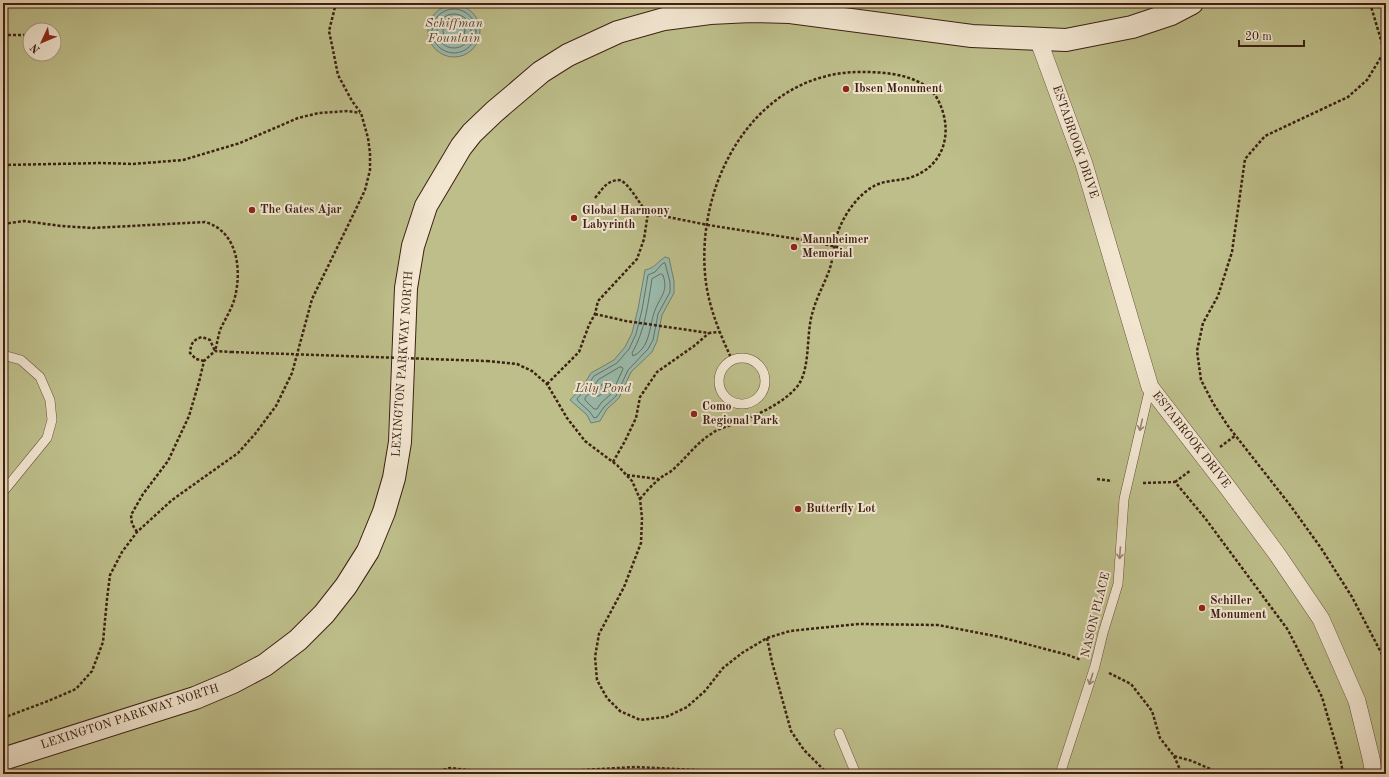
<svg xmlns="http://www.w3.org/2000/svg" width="1389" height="777" viewBox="0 0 1389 777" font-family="'Old Standard TT',serif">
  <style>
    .green { fill: #bdbe8a; stroke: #7d704e; fill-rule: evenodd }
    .water { fill: #99baac; stroke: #747d6f }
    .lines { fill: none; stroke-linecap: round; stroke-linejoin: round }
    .shore { stroke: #6b6e60; stroke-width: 1 }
    .lane-casing { stroke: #684f3c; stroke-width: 10 }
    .street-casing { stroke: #684f3c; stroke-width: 18 }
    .secondary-casing { stroke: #3d2113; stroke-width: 24 }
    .path { stroke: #3d2113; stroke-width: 2.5; stroke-dasharray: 3 2; stroke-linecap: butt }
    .lane { stroke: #f2e6d1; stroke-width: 9 }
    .street { stroke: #f2e6d1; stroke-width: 17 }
    .secondary { stroke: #f2e6d1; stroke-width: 22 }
    .path-bridge { stroke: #3d2113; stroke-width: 2.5; stroke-dasharray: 3 2; stroke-linecap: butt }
    .oneway { stroke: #988472 }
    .poi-dot { fill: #8f2418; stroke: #f2e6d1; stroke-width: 1.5 }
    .labels { text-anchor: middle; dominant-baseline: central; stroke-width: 4; stroke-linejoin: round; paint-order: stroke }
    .poi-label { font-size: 12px; font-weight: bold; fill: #3d2113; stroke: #f2e6d1; text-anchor: start }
    .street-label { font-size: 12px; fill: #3d2113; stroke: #f2e6d1 }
    .water-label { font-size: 13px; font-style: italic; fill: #544739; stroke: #f2e6d1 }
  </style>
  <rect width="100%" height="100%" fill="#ebd9b8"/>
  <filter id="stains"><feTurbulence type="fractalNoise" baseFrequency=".005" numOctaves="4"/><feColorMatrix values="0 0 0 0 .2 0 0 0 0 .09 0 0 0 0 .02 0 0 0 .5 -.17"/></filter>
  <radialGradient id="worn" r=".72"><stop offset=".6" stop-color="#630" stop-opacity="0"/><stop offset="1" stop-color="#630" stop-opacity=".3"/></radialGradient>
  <!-- green -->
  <path class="green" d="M3,3H1386V774H3ZM30,30H54V54H30Z"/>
  <!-- water -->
  <g class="water">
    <circle cx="454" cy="31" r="26"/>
    <path d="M665,257L669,258L674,281V293L662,315L657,341L652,352L631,372L619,398L607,409L600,421L591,423L587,415L570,400L583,386L591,373L614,360L625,347L632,333L638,309L645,270C655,268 656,263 665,257Z"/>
  </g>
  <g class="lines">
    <!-- shore -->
    <g class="shore">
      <circle cx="454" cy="31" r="22"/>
      <circle cx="454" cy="31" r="17"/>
      <circle cx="454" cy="31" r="11"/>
      <polygon points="665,263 670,282 670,292 658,314 653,340 648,349 628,370 616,396 604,407 597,417 594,418 590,412 578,401 577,399 586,388 594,376 617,363 629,349 636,334 642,310 648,275 655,272 662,264"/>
      <path d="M661,274L663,275C669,293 659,297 654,313C649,328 650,348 633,356L632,353C645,331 648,304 652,279Z"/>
      <polygon points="620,367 622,367 623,369 612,393 601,403 597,409 594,409 585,400 585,398 591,391 598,380"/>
      <polygon points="607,381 609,383 607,389 599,396 597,396 596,394 602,384"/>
    </g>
    <!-- lane casing -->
    <g class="lane-casing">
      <g id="lane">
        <polyline points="3,355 21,360 40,377 50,400 52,420 47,438 3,492"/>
        <circle cx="742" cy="381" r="23"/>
        <polyline points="839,733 856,774"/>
        <polyline points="1060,774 1095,666 1103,633 1118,584 1124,499 1150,387"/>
      </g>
    </g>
    <!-- street casing -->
    <g class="street-casing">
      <polyline id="street" points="1038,39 1084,164 1150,387 1228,488 1277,554 1321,619 1357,701 1371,758 1374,774"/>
    </g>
    <!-- secondary casing -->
    <g class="secondary-casing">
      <polyline id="secondary" points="3,759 195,698 233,682 265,665 298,640 324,614 346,586 368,551 384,512 394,478 400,442 406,288 413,246 426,206 461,147 472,133 494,112 541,72 568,55 618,32 664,19 710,13 751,11 790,12 972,36 1066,40 1132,27 1171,14 1192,3"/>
    </g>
    <!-- path -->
    <g class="path">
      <polyline points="1370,3 1384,50"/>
      <polyline points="3,35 30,35"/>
      <polyline points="1386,49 1367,80 1348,97 1265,136 1245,159 1232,252 1218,296 1203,323 1197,351 1201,380 1213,403 1228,426 1290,505 1321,548 1352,597 1386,662"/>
      <polyline points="3,165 102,163 133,164 183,160 240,143 298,118 319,113 348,111 360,113"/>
      <path d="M595,198C604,187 607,180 621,180C634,190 638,203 648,213"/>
      <path d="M3,224L24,221L61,226L93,228L205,222C237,231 242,268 235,297C232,309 225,319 220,330C218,337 217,344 215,351"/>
      <polyline points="595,314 626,321 709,333 719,332"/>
      <path d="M204,361L196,359L190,353C191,343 193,340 202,337L210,340L215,351"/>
      <polyline points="487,361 517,364 532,371 547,384 567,418 585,441 617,465 632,481 640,499 642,518 641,543 624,587 599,634 595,657 597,680 607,698 620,711 640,720 666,717 687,707 705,691 723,668 742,653 767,638 790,631 859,624 938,625 1000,637 1068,655 1081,660"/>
      <polyline points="547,384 579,352 589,325 595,314 598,301 637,259 644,239 648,213 708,225 804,240 842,248"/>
      <polyline points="1220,447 1236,435"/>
      <polyline points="613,462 625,441 636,418 640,397 657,372 694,346 709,333"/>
      <polyline points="627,475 658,479"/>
      <polyline points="1097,479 1112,481"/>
      <polyline points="1175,482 1191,470"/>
      <polyline points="1143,483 1175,482 1205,518 1288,630 1322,697 1341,762 1343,774"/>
      <path d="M640,499C645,493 651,486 657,481C661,477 665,475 670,472C684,461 695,444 711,434C717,429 726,427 734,424C756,415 779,406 795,389C812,372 805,334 813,311C817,296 825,283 830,268C834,255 834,241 839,229C846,212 858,195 874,186C885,180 898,181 909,178C945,167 954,131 938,100C926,76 889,72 865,72C755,69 693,184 706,283C710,311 721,336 732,360"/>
      <polyline points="137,532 132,524 131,515 143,494 168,461 189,416 199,382 204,361 215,351 231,352"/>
      <polyline points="767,638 772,662 791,731 804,750 828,774"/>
      <polyline points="1109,673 1131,684 1152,711 1160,738 1174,756 1192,761 1222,774"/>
      <polyline points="3,718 48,701 76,689 92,671 103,642 107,599 110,575 122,552 137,532 172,500 238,453 255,434 276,406 292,373 312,299 355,211 365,190 370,170 370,153 368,138 361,113 352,101 338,75 333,50 329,31 336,3"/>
      <polyline points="1174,756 1182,774"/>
      <polyline points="429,774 450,768 506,774"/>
      <polyline points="512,774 636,767 736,772 741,774"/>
    </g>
    <!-- lane -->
    <use href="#lane" class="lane"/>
    <!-- street -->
    <use href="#street" class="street"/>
    <!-- secondary -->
    <use href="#secondary" class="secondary"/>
    <!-- path-bridge -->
    <polyline class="path-bridge" points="231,352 487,361"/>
  </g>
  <!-- one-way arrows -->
  <defs><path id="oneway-shaft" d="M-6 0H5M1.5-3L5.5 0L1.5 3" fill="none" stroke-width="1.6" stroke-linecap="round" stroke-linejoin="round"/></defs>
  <g class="oneway">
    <use href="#oneway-shaft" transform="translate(1141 425) rotate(103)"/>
    <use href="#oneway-shaft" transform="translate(1120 553) rotate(94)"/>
    <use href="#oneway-shaft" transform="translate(1091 679) rotate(108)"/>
  </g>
  <!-- markers -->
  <g class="poi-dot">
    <circle cx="846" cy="89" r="4"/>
    <circle cx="252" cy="210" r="4"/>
    <circle cx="574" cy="218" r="4"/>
    <circle cx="794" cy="247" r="4"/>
    <circle cx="694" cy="414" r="4"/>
    <circle cx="798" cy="509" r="4"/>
    <circle cx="1202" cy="608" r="4"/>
  </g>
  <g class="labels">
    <!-- poi labels -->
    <g class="poi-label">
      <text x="854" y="89">Ibsen Monument</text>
      <text x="260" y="210">The Gates Ajar</text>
      <text x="582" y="211">Global Harmony<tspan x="582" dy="14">Labyrinth</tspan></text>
      <text x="802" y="240">Mannheimer<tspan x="802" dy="14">Memorial</tspan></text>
      <text x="702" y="407">Como<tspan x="702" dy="14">Regional Park</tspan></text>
      <text x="806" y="509">Butterfly Lot</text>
      <text x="1210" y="601">Schiller<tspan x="1210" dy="14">Monument</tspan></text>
    </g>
    <!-- street labels -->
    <g class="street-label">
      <text transform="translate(1075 142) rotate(71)">ESTABROOK DRIVE</text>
      <text transform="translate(403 364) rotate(-86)">LEXINGTON PARKWAY NORTH</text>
      <text transform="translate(1191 440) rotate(52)">ESTABROOK DRIVE</text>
      <text transform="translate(1096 615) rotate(-76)">NASON PLACE</text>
      <text transform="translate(130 717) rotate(-18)">LEXINGTON PARKWAY NORTH</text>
    </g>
    <!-- water labels -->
    <g class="water-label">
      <text x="454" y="23">Schiffman<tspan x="454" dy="15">Fountain</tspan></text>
      <text x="603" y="388">Lily Pond</text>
    </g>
  </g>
  <!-- margin -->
  <rect width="1389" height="777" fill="none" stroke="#ebd9b8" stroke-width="16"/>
  <rect x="4" y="4" width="1381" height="769" fill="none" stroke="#3d2113" stroke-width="2"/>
  <rect x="8" y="8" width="1373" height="761" fill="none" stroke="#3d2113"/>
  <!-- north arrow -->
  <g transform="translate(42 42) rotate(226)"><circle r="19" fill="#f2e6d1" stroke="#aa9785"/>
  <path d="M0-3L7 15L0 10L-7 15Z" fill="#8f2418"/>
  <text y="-6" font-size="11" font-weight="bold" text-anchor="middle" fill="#3d2113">N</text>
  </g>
  <!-- scale -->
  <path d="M1239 40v6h65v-6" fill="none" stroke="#3d2113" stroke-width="2"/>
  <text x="1245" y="40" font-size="12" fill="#3d2113" stroke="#f2e6d1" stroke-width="3" paint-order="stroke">20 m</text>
  <rect width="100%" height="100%" filter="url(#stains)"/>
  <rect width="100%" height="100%" fill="url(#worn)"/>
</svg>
